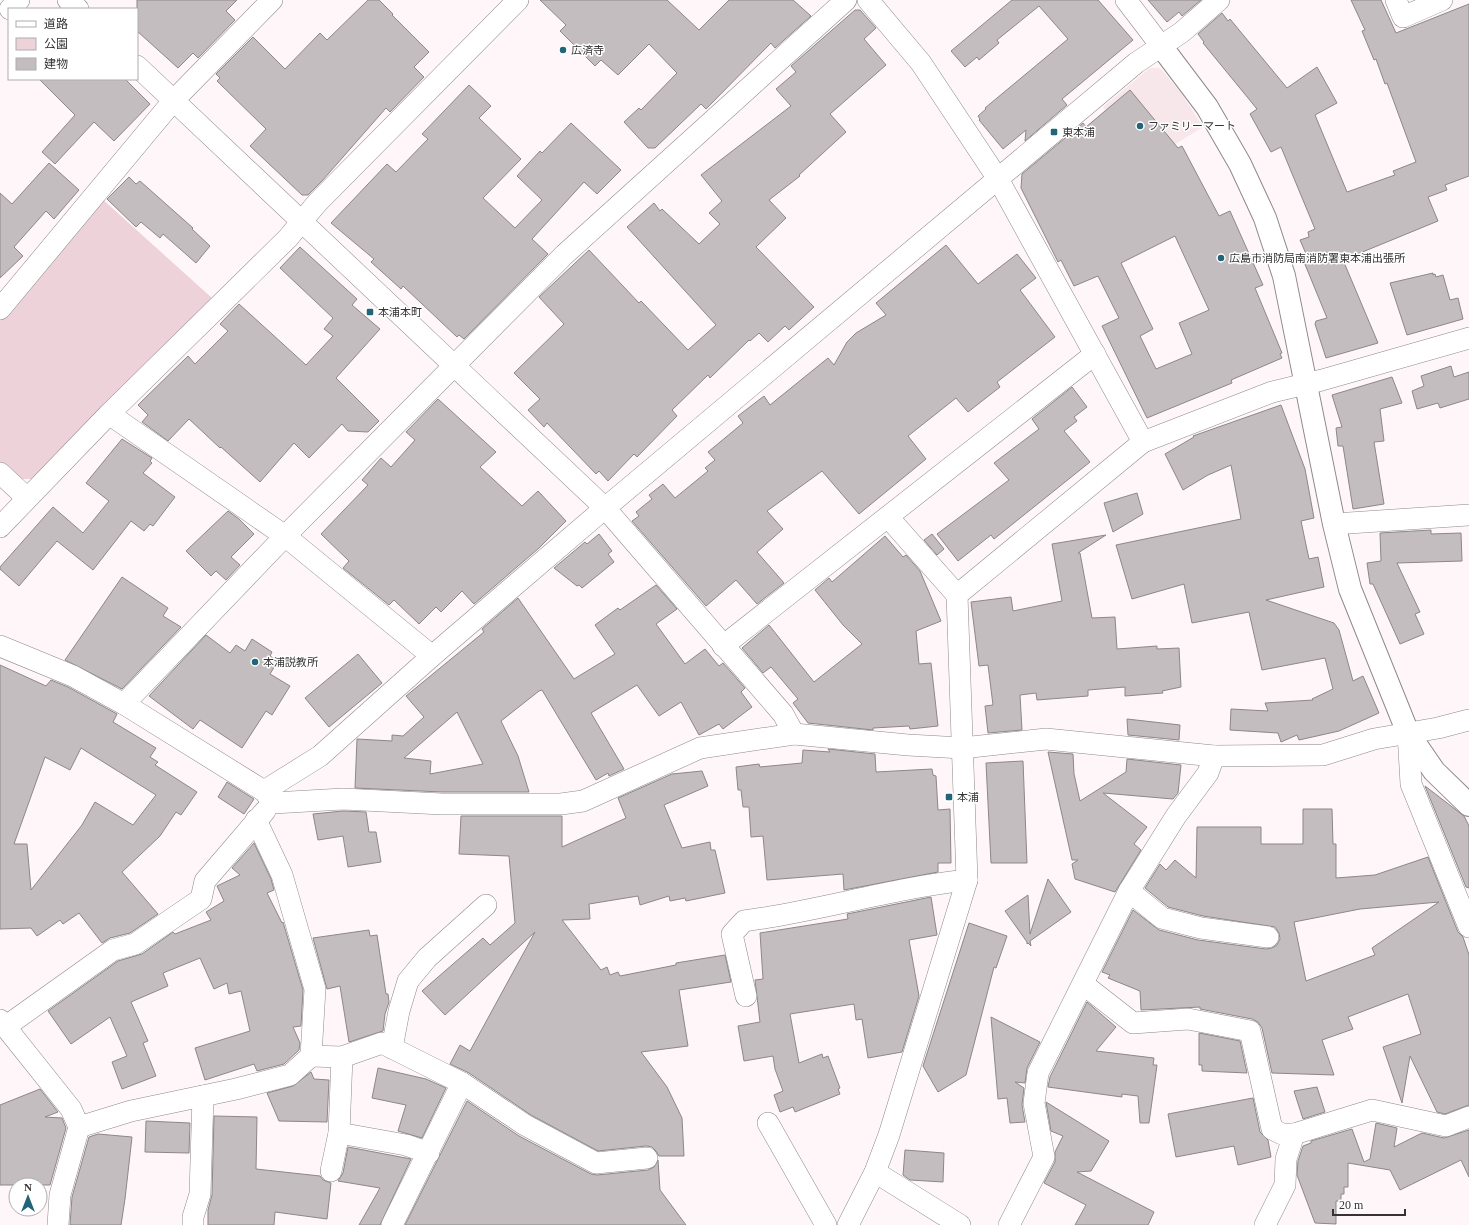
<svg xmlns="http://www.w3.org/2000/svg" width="1469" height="1225" viewBox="0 0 1469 1225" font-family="'Times New Roman','Noto Sans JP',serif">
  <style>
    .built { fill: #f7e7eb }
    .green { fill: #edd2da }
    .building { fill: #c4bdbf; stroke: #8d8789; fill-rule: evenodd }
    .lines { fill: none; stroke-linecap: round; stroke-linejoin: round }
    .minor-casing { stroke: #8f898b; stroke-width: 22 }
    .tertiary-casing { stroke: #8f898b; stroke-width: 24 }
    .minor { stroke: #fff; stroke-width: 21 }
    .tertiary { stroke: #fff; stroke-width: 22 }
    .poi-dot { fill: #226478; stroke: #fff; stroke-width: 1.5 }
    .labels { text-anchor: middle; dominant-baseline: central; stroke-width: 3; stroke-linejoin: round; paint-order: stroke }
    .poi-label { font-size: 11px; fill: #353333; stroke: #fff; text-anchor: start }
  </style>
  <rect width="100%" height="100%" fill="#fef6f8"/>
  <!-- built -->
  <polygon class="built" points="1150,68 1160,68 1181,93 1203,127 1148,161 1103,107"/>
  <!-- green -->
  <polygon class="green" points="101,198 212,298 32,479 18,479 0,462 0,319"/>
  <!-- building -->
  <g class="building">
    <polygon points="137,0 237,0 226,11 235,20 198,58 193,53 178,68 137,31"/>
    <polygon points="368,0 379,0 393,14 392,15 429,52 414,67 424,77 390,112 386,108 322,181 308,195 302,195 250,146 266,129 217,81 220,78 216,74 253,37 285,69 320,33 327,40"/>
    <polygon points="540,0 667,0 699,30 729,0 793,0 811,16 775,48 771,43 706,109 701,104 655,148 648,148 624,122 639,108 641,110 677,73 649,44 618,75 601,60 595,66 560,31 566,25"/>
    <polygon points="1012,0 1098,0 1133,40 1062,99 1067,105 1025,141 1026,130 1003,149 979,120 980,119 978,116 986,109 985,108 1068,39 1039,6 997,40 999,43 979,60 977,57 965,67 951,51"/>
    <polygon points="1148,0 1201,0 1182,16 1179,12 1167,22"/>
    <polygon points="1351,0 1381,0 1396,33 1469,4 1469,176 1445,185 1447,190 1428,197 1438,221 1343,260 1378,343 1326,358 1315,324 1316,321 1327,318 1302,257 1307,256 1300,240 1309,237 1308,232 1315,229 1281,147 1271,152 1250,114 1257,109 1203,43 1204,42 1198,34 1222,13 1228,21 1230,19 1287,88 1317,67 1337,103 1315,115 1347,192 1395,175 1393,171 1416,162 1387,83 1385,84 1376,59 1374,60 1362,31 1365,30"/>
    <polygon points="855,10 860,10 876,28 864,39 886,65 830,114 846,132 799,175 800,176 769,200 786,218 756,247 814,307 789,330 785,326 768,342 759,333 750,341 749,340 710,378 708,375 672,410 677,416 637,457 634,454 608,481 599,471 596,474 547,423 544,427 528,410 540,399 514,373 564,324 539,297 589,250 639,303 641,301 688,350 716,325 627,227 654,203 660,211 662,209 699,244 720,224 709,213 722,201 701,175 791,106 776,89 796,72 791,66"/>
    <polygon points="39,79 125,79 150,104 114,141 94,122 55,164 42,152 75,115"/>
    <polygon points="469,85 491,106 479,118 521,159 483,198 515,228 542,200 517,176 540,151 542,153 571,123 621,170 597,194 584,182 532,239 548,254 464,339 459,335 457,337 403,286 401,289 371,262 374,259 331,223 387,164 396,172 428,139 422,134"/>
    <path d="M1130,90L1178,148L1182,146L1219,216L1230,211L1263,285L1255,288L1282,353L1280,354L1282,358L1231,380L1232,383L1147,418L1102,326L1119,318L1098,276L1074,286L1061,260L1058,262L1021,188L1022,174L1083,123L1086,127ZM1175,236L1209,310L1179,323L1192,354L1156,369L1140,336L1153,329L1121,263Z"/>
    <polygon points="49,163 79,190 54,219 46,211 14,247 23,256 0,278 0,193 12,204"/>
    <polygon points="129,177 136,184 140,181 193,228 192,229 210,246 196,263 163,234 160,238 141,222 136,227 107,199"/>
    <polygon points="946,245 978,284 1017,254 1036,278 1020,290 1055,337 997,382 1000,387 968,412 956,398 908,436 926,459 859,514 822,471 767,511 783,529 757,552 784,583 757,604 736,580 706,606 632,521 639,516 636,512 652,499 649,495 663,484 675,498 708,471 705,468 715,460 708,452 743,423 738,416 764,396 770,405 828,358 834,365 847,342 856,333 886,315 876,303"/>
    <polygon points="300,247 357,299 352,305 380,329 336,378 379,421 368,432 348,431 342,424 309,458 294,443 260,482 221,447 220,448 189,419 168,441 142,422 148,415 138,405 188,356 195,364 228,331 220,324 239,304 306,365 333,336 324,329 333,318 280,268"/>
    <polygon points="1433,273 1433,275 1435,274 1436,277 1443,275 1450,300 1458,298 1463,319 1407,335 1390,283"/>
    <polygon points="1451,366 1454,377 1469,372 1469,399 1440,408 1438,403 1417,409 1412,391 1424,386 1421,376"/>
    <polygon points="1392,377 1402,403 1380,409 1384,441 1374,442 1384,504 1353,509 1343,446 1338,446 1336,428 1342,427 1332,395"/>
    <polygon points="1072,387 1087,407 1074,417 1077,421 1064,431 1090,462 994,539 991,535 958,561 937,534 1009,480 994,463 1039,429 1032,419"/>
    <polygon points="438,399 496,452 480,467 522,506 538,491 566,521 539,548 474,604 462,591 441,612 436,607 419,624 394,600 389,605 343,568 349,561 321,534 368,485 362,480 381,458 391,467 415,440 406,432"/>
    <polygon points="1281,405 1305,469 1314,518 1301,521 1309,559 1318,557 1324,587 1266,600 1334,623 1339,630 1353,681 1363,676 1379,713 1339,731 1299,740 1297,735 1281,742 1278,733 1230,730 1231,709 1268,711 1265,703 1313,700 1312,699 1333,689 1325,658 1262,670 1249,612 1192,623 1184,584 1132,599 1116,545 1241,519 1231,465 1208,475 1183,490 1165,454 1194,437 1193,436"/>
    <polygon points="122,439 152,458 150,461 152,463 143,473 175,497 153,526 150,524 144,531 131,521 93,570 57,541 19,586 0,569 0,567 53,507 83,533 109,501 86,483"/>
    <polygon points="1137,493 1143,514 1113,532 1104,503"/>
    <polygon points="228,511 239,519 254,534 231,557 240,565 226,580 216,571 211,576 186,551"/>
    <polygon points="1431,530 1431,534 1461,533 1462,561 1397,563 1420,612 1415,614 1424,634 1400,644 1373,584 1370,584 1367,563 1381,561 1380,533"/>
    <polygon points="599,534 612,551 608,554 614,562 582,588 579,585 577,586 554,568 585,542 587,544"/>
    <polygon points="932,534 944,549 937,555 924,540"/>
    <polygon points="1106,535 1078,553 1080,553 1092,618 1115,617 1117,649 1157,646 1157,649 1179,648 1181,687 1162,691 1163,693 1125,696 1125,687 1088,690 1088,696 1037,700 1036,693 1020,695 1022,730 988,733 985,706 993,705 988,665 979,666 971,602 1011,597 1013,611 1062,601 1052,544"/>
    <polygon points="885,536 903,557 906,555 920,571 941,621 916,631 919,664 931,663 938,726 910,729 909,726 873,728 873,730 808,723 793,703 798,699 771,667 763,673 742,648 769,625 814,682 862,644 843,625 815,590 829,578 832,582"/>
    <polygon points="122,577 168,608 163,616 181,627 122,689 65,660"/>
    <path d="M656,585L677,609L656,624L685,664L705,649L719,666L723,663L745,688L741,692L752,707L723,729L719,724L699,735L681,702L659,716L637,685L591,713L624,769L609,776L608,773L596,780L542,690L539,691L501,721L518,756L529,792H442L355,788L357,739L392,741V735L403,736L424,717L406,696L484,632L482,629L518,598L574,679L615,654L595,625L618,608L620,610ZM457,712L483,764L430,774L431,761L404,758Z"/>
    <polygon points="206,635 230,653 236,645 245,651 252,639 272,652 270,656 278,661 270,674 290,686 272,715 266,711 242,748 200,720 193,729 149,696"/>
    <polygon points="358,654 382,683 329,727 305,698"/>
    <path d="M0,665L46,686L51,680L68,687L117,714L113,722L156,748L150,757L158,762L155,765L197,792L181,815L176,812L160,836L122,872L158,914L130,933L110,938L102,943L79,913L63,924L60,920L37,936L31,928L0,929ZM81,748L156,795L133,825L95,802L82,825L31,890L27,844H14L45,757L70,770Z"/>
    <polygon points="1127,719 1180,725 1179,740 1128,735"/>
    <polygon points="828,749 875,754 876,772 932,769 933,775 936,776 938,810 950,809 951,863 938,863 938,872 844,890 843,874 767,880 763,836 751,837 749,807 743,807 741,790 738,790 736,767 759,764 760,767 802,763 803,750 830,752"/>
    <polygon points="1048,752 1073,754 1074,774 1080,801 1126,772 1127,759 1181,765 1178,793 1173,799 1103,793 1147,827 1134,844 1141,850 1115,892 1075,879 1072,864 1078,860 1072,860"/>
    <polygon points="1023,761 1027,863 991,863 986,763"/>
    <polygon points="702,771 708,786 664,805 682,848 710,842 711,850 715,850 725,893 686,901 685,898 670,901 669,896 640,905 638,896 589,904 590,919 562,920 601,970 607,967 610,975 618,972 620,976 676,965 676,963 725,955 731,982 679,990 688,1046 641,1052 667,1087 682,1118 684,1156 659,1156 656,1151 652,1147 646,1146 598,1151 531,1115 469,1073 450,1064 460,1045 470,1051 535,932 445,1015 422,991 483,938 490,945 515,923 509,856 459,854 461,816 562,816 562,847 626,818 618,798 672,774"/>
    <polygon points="227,782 254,799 244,814 218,797"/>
    <polygon points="1425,786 1464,816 1469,826 1469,888 1466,887"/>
    <path d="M1303,809H1332L1333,844H1336V878L1375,875L1428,857L1458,932L1463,937L1469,955V1105L1445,1114L1437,1112L1410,1056L1402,1103L1383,1047L1421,1034L1408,994L1348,1017L1353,1029L1322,1040L1334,1075L1272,1073L1262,1028L1258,1022L1252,1019L1200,1009V1007L1141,1010L1140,991L1108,978L1110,975L1102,972L1133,910L1159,930L1198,940L1266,949L1272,948L1277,945L1280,939L1279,933L1275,927L1203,916L1168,907L1145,888L1160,864L1166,870L1175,860L1196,878L1197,827H1261V844H1303ZM1439,902L1372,948L1375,955L1306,981L1294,922L1360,909Z"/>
    <polygon points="343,811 366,812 369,832 376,832 381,862 348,867 343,836 318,840 313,814"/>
    <polygon points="254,843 271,879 274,890 267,893 282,923 283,922 303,990 301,1026 293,1027 300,1043 299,1050 284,1064 257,1071 254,1064 205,1080 195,1048 250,1031 241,991 229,994 227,983 214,989 200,958 163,973 168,986 131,1002 148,1041 143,1043 156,1076 122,1089 112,1062 127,1056 110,1017 71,1044 48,1011 118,961 142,954 173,932 175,934 211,920 206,912 224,901 217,886 240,875 232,868"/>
    <polygon points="1048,879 1071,912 1030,941 1031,946 1028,943 1027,944 1027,942 1005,911 1028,895 1030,934"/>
    <polygon points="931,897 937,935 909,940 919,996 902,1052 868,1058 862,1019 856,1020 854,1004 790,1014 799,1063 822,1054 823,1058 828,1056 840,1088 838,1089 840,1094 795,1112 793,1107 780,1112 774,1095 783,1091 775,1069 773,1056 744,1061 738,1026 760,1022 755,980 763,979 760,933 848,919 847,914"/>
    <polygon points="969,923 1007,936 996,968 994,967 966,1075 938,1092 923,1066"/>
    <polygon points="369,930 370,936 377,935 386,994 388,994 389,1002 385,1014 383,1031 349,1042 340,986 327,989 313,938"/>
    <polygon points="1087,1002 1116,1027 1096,1051 1154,1058 1153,1065 1157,1065 1149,1123 1140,1123 1138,1096 1122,1094 1122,1097 1048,1087 1050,1077"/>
    <polygon points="991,1017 1040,1042 1027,1068 1025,1083 1015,1082 1024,1088 1022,1105 1025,1122 1010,1123 1007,1098 998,1099"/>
    <polygon points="1199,1033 1240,1041 1247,1073 1202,1071 1202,1065 1199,1065"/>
    <polygon points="378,1068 426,1079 446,1088 422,1138 398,1131 406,1105 372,1098"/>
    <polygon points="311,1072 314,1079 329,1080 327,1122 279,1121 267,1093 293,1086"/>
    <polygon points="1317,1087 1325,1112 1303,1119 1294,1091"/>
    <polygon points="40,1089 58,1112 45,1117 62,1118 66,1128 50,1185 0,1185 0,1105"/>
    <polygon points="1253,1098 1260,1132 1268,1140 1271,1157 1238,1165 1234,1146 1176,1157 1168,1114"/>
    <polygon points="467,1101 519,1136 591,1174 597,1175 648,1170 654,1167 658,1160 660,1190 686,1225 405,1225"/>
    <polygon points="1046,1102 1109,1141 1091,1171 1077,1172 1154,1212 1148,1225 1075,1225 1086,1205 1044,1183 1055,1162 1055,1152 1063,1136 1051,1131"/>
    <polygon points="214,1116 257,1117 256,1169 320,1176 323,1180 331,1183 327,1219 275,1212 274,1225 208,1225 208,1210 212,1195"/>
    <polygon points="146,1121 190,1123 189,1153 145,1152"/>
    <polygon points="1376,1123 1397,1128 1394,1147 1422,1133 1444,1138 1469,1130 1469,1177 1461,1160 1400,1190 1390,1170 1348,1163 1348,1187 1344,1187 1344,1194 1341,1194 1341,1201 1336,1201 1336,1224 1315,1223 1297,1175 1298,1161 1303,1146 1311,1143 1311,1141 1352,1129 1364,1162 1370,1159"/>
    <polygon points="98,1134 132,1137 125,1199 121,1225 70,1225 72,1197 89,1137"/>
    <polygon points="348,1147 411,1159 380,1225 359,1225 380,1188 338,1181 343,1173"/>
    <polygon points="905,1150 944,1153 943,1182 910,1180 903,1175"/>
  </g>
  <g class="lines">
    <!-- minor casing -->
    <g class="minor-casing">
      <g id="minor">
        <polyline points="68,0 78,9"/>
        <polyline points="868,0 921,63 998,179 1143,442"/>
        <polyline points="1126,0 1161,46"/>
        <polyline points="1396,0 1403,17 1442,0"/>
        <polyline points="10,9 19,0"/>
        <polyline points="137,66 605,508 783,714 794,734"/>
        <polyline points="0,309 173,101 272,0"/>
        <polyline points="109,414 285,536 432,656"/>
        <polyline points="0,473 27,498"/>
        <polyline points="888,517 957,595"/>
        <polyline points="1334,524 1469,515"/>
        <polyline points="0,527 109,414 288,238 317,203 518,0"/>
        <polyline points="0,646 73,676 124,704 264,791 273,803 343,799 442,804 561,804 583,801 700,748 794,734 908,745 962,748 1046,739 1214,756 1323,755 1374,739 1438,728 1469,720"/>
        <polyline points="723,646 1095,354"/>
        <polyline points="124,704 285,536 564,255 846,0"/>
        <polyline points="1408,733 1411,784 1469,927"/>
        <polyline points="264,791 320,756 432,656 605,508 1136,63 1182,32 1219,0"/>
        <polyline points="1129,891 1162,918 1201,928 1268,937"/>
        <polyline points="1083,984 1133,1023 1188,1019 1250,1031 1272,1129 1282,1134 1294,1134"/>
        <path d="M746,996L732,934L744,921C819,911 892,888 967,880"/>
        <polyline points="0,1020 71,1109 79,1127 60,1195 58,1225"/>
        <polyline points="5,1027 113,950 135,944 201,899 205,881 265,811"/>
        <polyline points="392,1048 399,1011 408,981 427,958 486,905"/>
        <polyline points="311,1056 342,1057 382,1043 462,1083 525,1125 596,1163 647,1158"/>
        <polyline points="768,1123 826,1225"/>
        <polyline points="79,1127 131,1111 236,1089 290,1075 311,1056 315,989 282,875 256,820"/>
        <polyline points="339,1133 406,1145 429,1153"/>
        <polyline points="331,1171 339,1133 342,1057"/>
        <polyline points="875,1172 960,1225"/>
        <polyline points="193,1225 193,1217 200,1194 203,1096"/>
        <polyline points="392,1225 462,1083"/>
        <polyline points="848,1225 875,1172 889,1135 967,880 957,595 1143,442 1272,392 1322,380 1469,338"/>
        <polyline points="1009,1225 1044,1157 1034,1103 1038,1073 1129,891 1176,816 1208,773 1214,756"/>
        <polyline points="1265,1225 1285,1185 1286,1159 1294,1134 1372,1110 1446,1126 1469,1117"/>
      </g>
    </g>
    <!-- tertiary casing -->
    <g class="tertiary-casing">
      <polyline id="tertiary" points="1161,46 1207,107 1240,164 1265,218 1284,276 1334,524 1350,589 1408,733 1434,771 1469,805"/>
    </g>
    <!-- minor -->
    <use href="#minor" class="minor"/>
    <!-- tertiary -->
    <use href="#tertiary" class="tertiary"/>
  </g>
  <!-- markers -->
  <g class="poi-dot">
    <circle cx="563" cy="50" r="4"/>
    <circle cx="1140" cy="126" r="4"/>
    <rect x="1050" y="128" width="8" height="8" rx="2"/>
    <circle cx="1221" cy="258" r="4"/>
    <rect x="366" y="308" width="8" height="8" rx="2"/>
    <circle cx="255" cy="662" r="4"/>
    <rect x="945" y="793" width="8" height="8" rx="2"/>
  </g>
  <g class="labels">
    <!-- poi labels -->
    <g class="poi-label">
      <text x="571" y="50">広済寺</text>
      <text x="1148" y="126">ファミリーマート</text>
      <text x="1062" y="132">東本浦</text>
      <text x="1229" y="258">広島市消防局南消防署東本浦出張所</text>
      <text x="378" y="312">本浦本町</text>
      <text x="263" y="662">本浦説教所</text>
      <text x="957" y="797">本浦</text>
    </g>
  </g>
  <!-- legend -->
  <rect x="8" y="8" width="130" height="72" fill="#ffffff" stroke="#aeadad"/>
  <rect x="16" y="21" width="20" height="6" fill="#ffffff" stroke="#aeadad"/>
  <text x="44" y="28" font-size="12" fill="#353333">道路</text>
  <rect x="16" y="38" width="20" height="12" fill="#edd2da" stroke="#aeadad"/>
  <text x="44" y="48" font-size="12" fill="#353333">公園</text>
  <rect x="16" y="58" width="20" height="12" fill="#c4bdbf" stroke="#aeadad"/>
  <text x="44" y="68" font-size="12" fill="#353333">建物</text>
  <!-- north arrow -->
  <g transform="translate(28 1197)"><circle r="19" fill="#ffffff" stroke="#aeadad"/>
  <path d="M0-3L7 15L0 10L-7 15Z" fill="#226478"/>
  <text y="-6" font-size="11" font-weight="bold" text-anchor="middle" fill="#353333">N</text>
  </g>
  <!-- scale -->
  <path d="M1333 1209v6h72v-6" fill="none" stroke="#353333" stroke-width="2"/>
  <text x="1339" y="1209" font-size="12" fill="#353333" stroke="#ffffff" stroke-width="3" paint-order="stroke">20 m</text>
</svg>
